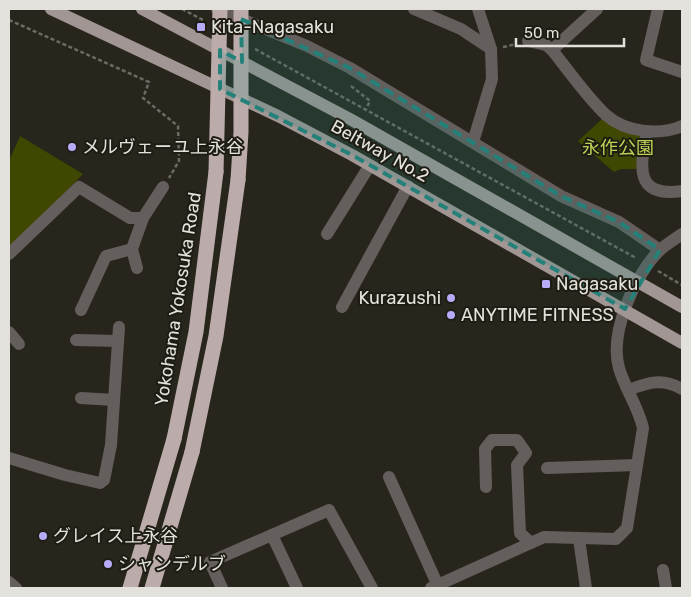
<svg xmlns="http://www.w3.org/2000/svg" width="691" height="597" viewBox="0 0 691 597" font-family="Rubik,'Noto Sans JP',sans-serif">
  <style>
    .green { fill: #3f4701 }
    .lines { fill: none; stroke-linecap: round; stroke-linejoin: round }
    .path { stroke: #6c6a62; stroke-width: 2.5; stroke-dasharray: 4 2.5; stroke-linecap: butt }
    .minor { stroke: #645e5d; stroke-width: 12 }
    .major { stroke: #a29695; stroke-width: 12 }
    .highway { stroke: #bbacab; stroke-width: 15 }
    .highway-bridge { stroke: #bbacab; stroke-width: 15 }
    .marked { fill: #248179; fill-opacity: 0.2; stroke: #248179; stroke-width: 4; stroke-dasharray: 10 6; stroke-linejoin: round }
    .poi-dot { fill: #b7abf8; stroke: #1e1c13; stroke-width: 2 }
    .labels { text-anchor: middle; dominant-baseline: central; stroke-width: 4; stroke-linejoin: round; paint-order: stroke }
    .poi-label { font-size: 18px; fill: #e2e1db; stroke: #1e1c13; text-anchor: start }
    .park-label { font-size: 18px; fill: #c0d256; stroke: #1e1c13 }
    .street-label { font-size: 18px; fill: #e2e1db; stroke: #1e1c13 }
  </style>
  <rect width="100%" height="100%" fill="#28261c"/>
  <!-- green -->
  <g class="green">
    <polygon points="602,119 640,136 636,169 621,169 614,172 578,141"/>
    <polygon points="20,136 83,174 15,244 9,245 9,161"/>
  </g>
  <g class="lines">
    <!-- path -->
    <g class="path">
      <polyline points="182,9 205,21"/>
      <polyline points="9,20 149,82 143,98 178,126 179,161 169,178"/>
      <polyline points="503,47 517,44"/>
      <polyline points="255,49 636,258"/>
      <polyline points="351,86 370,101 366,109"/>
      <polyline points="658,271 682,285"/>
    </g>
    <!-- minor -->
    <g class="minor">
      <polyline points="217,9 307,46 350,68 561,196 619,222 660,250"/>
      <polyline points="414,9 461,29 491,49 492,79 473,142"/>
      <polyline points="478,9 491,49"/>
      <polyline points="658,9 646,60 682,72"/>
      <path d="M528,41L546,45L552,50C569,71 586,96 606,115C625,132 659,136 682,126"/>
      <polyline points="552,50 597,9"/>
      <path d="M647,132C640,166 634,198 682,191"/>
      <polyline points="327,234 370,165"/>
      <polyline points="9,254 79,187 130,218 143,218 163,187"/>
      <polyline points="137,268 132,249 143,218"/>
      <polyline points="342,307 408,186"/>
      <polyline points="81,310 106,256 132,249"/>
      <polyline points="9,332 19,344"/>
      <polyline points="76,340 118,341"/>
      <path d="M629,390C648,382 663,378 682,389"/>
      <polyline points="81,398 114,400"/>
      <polyline points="9,458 65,475 100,483 104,480 111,445 119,327"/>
      <polyline points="547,468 637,465"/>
      <polyline points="389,477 439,588"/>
      <polyline points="486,487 485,449 492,440 517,440 526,453 517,465 520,533 531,543"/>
      <polyline points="272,535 297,588"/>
      <polyline points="579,539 586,588"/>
      <polyline points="663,570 666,588"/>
      <polyline points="9,582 16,588"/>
      <polyline points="222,588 210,562 329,510 372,588"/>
      <path d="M431,588L544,537L616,539L627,528L643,428C638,406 625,389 619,368C609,333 635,273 661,249C667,244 675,239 682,234"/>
    </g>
    <!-- major -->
    <g class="major">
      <polyline points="51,9 278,116 352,155 682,343"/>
      <polyline points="142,9 350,119 682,307"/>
    </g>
    <!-- highway -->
    <g class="highway">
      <polyline points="174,439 196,332 216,172"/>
      <polyline points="192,452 216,336 238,180"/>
    </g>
    <!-- highway-bridge -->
    <g class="highway-bridge">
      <polyline points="216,172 220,9"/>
      <polyline points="238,180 241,132 241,9"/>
      <polyline points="130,588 174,439"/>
      <polyline points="152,588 192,452"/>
    </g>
  </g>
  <!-- marked area -->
  <path class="marked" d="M241,19L350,68L561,196L619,222L660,250L625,309L352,155L220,89V50L242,62Z"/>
  <!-- markers -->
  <g class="poi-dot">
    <rect x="196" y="22" width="10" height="10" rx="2.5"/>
    <circle cx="72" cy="147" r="5"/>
    <rect x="541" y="279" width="10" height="10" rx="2.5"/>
    <circle cx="451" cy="298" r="5"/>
    <circle cx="451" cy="315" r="5"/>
    <circle cx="43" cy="536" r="5"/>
    <circle cx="108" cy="564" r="5"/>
  </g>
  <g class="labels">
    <!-- poi labels -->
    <g class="poi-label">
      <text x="211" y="27">Kita-Nagasaku</text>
      <text x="82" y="147">メルヴェーユ上永谷</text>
      <text x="556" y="284">Nagasaku</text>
      <text x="441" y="298" text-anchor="end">Kurazushi</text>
      <text x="461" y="315">ANYTIME FITNESS</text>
      <text x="53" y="536">グレイス上永谷</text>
      <text x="118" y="564">シャンデルブ</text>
    </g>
    <!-- park labels -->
    <g class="park-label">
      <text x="618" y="148">永作公園</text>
    </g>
    <!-- street labels -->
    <g class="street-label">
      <text transform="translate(380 151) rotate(29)">Beltway No.2</text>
      <text transform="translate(178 299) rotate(-81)">Yokohama Yokosuka Road</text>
    </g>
  </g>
  <!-- border -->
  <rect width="691" height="597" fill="none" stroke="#e2e1db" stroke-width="20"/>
  <!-- scale -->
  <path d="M516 38v8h108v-8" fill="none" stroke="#e2e1db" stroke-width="2.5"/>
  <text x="524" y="38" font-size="15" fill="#e2e1db" stroke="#1e1c13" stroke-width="4" paint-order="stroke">50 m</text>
</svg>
